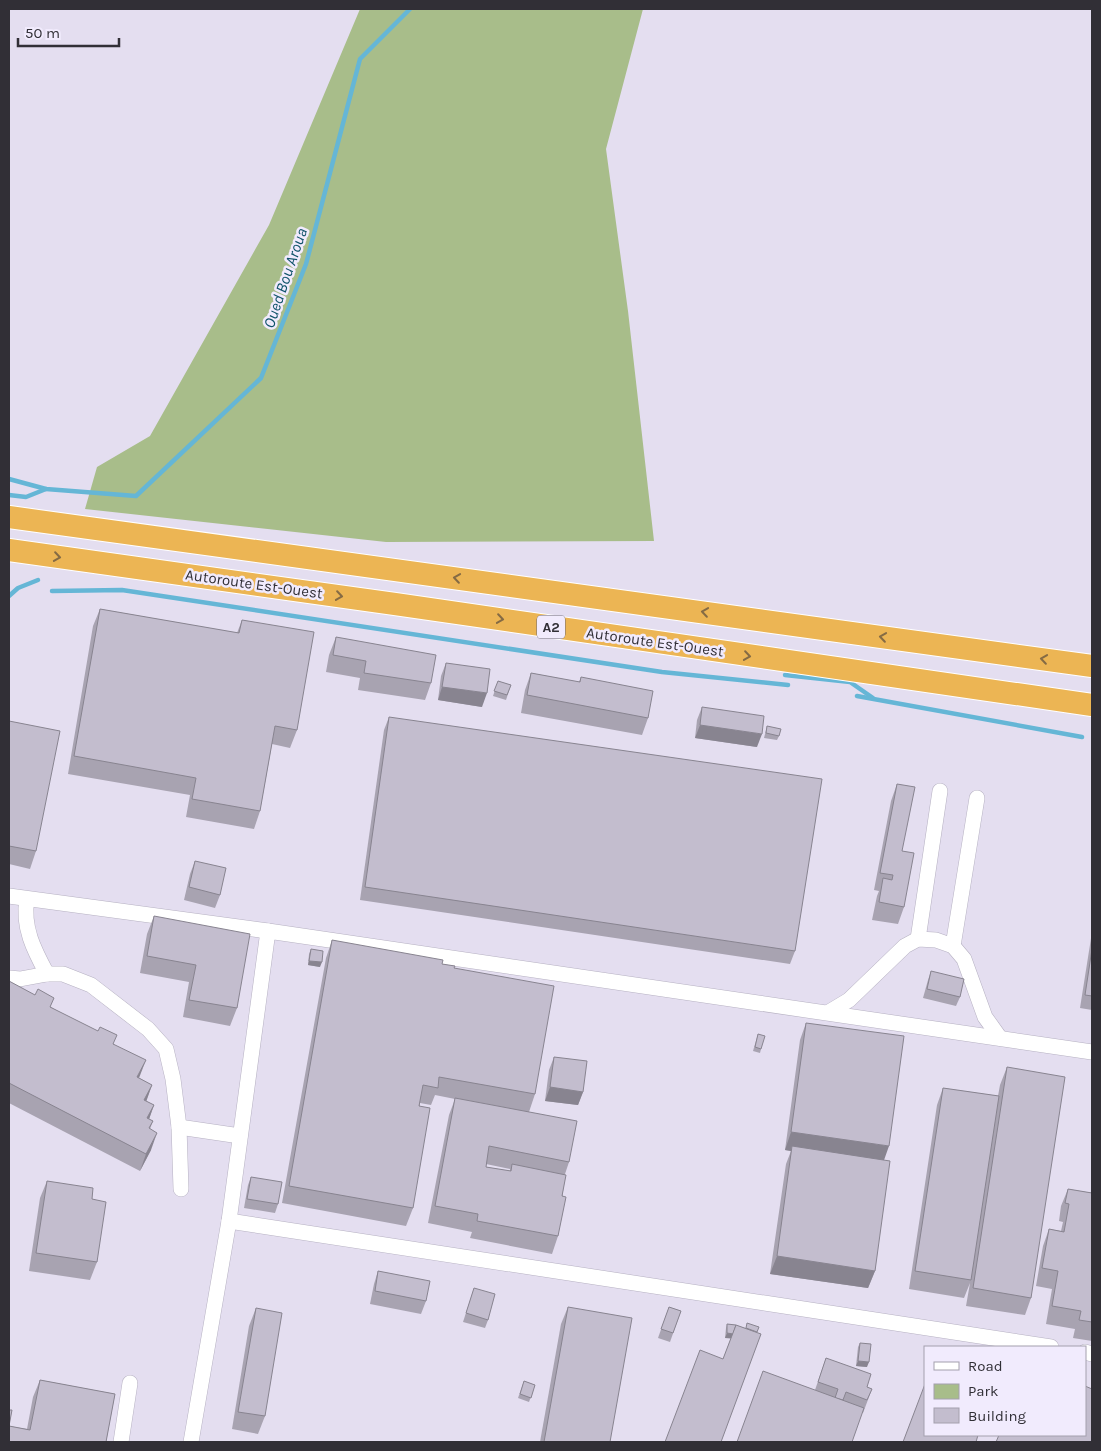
<svg xmlns="http://www.w3.org/2000/svg" width="1101" height="1451" viewBox="0 0 1101 1451" font-family="Karla,sans-serif">
  <style>
    .green { fill: #a8bd8a }
    .lines { fill: none; stroke-linecap: round; stroke-linejoin: round }
    .stream { stroke: #65b6d6; stroke-width: 4.5 }
    .minor-casing { stroke: #b6b1c2; stroke-width: 16 }
    .highway-casing { stroke: #fff; stroke-width: 24 }
    .minor { stroke: #fff; stroke-width: 15 }
    .highway { stroke: #ecb554; stroke-width: 22 }
    .wall { fill: #a8a3b1; fill-rule: evenodd }
    .shaded-wall { fill: #888490 }
    .building { fill: #c3bdce; stroke: #888490 }
    .oneway { stroke: #856b44 }
    .labels { text-anchor: middle; dominant-baseline: central; stroke-width: 5; stroke-linejoin: round; paint-order: stroke }
    .shield { fill: #f1ebfd; stroke: #6b6772; stroke-width: 1 }
    .shield-label { font-size: 14px; font-weight: bold; fill: #312f36 }
    .street-label { font-size: 15px; fill: #312f36; stroke: #f1ebfd }
    .water-label { font-size: 16px; font-style: italic; fill: #10536a; stroke: #f1ebfd }
  </style>
  <rect width="100%" height="100%" fill="#e4def0"/>
  <!-- green -->
  <polygon class="green" points="360,9 643,9 606,149 628,311 654,541 386,542 85,509 97,467 150,436 269,225"/>
  <g class="lines">
    <!-- stream -->
    <g class="stream">
      <polyline points="9,479 46,489 136,496 261,378 306,264 360,59 410,9"/>
      <polyline points="9,495 26,497 46,489"/>
      <polyline points="52,591 122,590 662,672 788,685"/>
      <polyline points="9,596 18,588 38,580"/>
      <polyline points="785,675 850,682 873,698"/>
      <polyline points="857,696 1082,737"/>
    </g>
    <!-- minor casing -->
    <g class="minor-casing">
      <g id="minor">
        <polyline points="9,896 268,931"/>
        <path d="M27,899C22,927 34,950 47,974"/>
        <polyline points="918,939 940,791"/>
        <polyline points="953,946 977,798"/>
        <polyline points="9,978 20,979 47,974 63,974 91,985 148,1029 166,1049 173,1079 179,1127 181,1189"/>
        <polyline points="829,1012 849,1000 905,946 918,939 936,940 953,946 964,959 985,1017 1000,1038"/>
        <polyline points="179,1127 240,1136"/>
        <polyline points="229,1221 1051,1347"/>
        <polyline points="1085,1352 1092,1354"/>
        <polyline points="121,1442 130,1383"/>
        <polyline points="191,1442 229,1221 268,931 1092,1052"/>
      </g>
    </g>
    <!-- highway casing -->
    <g class="highway-casing">
      <g id="highway">
        <polyline points="9,517 1092,666"/>
        <polyline points="9,550 395,604 1092,705"/>
      </g>
    </g>
    <!-- minor -->
    <use href="#minor" class="minor"/>
    <!-- highway -->
    <use href="#highway" class="highway"/>
  </g>
  <!-- wall -->
  <g class="wall">
    <polygon points="100,609 237,633 242,620 297,730 290,748 272,744 260,811 254,829 186,817 190,795 68,774 93,626"/>
    <polygon points="336,637 431,683 425,700 358,690 360,678 326,672 329,655"/>
    <polygon points="446,663 482,707 438,700 441,676"/>
    <polygon points="531,673 579,682 581,677 648,718 642,735 521,713 525,690"/>
    <polygon points="498,681 511,685 506,700 493,696"/>
    <polygon points="702,707 757,747 695,738 697,720"/>
    <polygon points="389,717 795,951 790,964 360,900 384,730"/>
    <polygon points="9,721 36,851 30,869 9,864"/>
    <polygon points="767,726 779,736 777,740 764,738"/>
    <polygon points="897,784 902,851 904,907 898,924 872,920 877,896 879,891 874,890 891,801"/>
    <polygon points="195,861 220,895 215,908 184,900 190,874"/>
    <polygon points="154,916 237,1008 230,1026 183,1017 189,982 140,973 147,934"/>
    <polygon points="1092,932 1092,1010 1080,1008"/>
    <path d="M332,940L442,964L454,968L535,1094L529,1112L569,1162L565,1174L558,1236L552,1254L470,1238L472,1232L428,1223L449,1115L455,1099L435,1095L431,1105L420,1103L413,1208L406,1226L282,1203L326,958ZM486,1164L510,1169V1171L486,1167Z"/>
    <polygon points="311,949 320,967 308,965 309,954"/>
    <polygon points="931,971 960,997 956,1006 923,998 928,980"/>
    <polygon points="9,981 51,1007 114,1044 139,1078 152,1085 146,1101 154,1105 149,1119 153,1121 150,1129 151,1150 140,1171 9,1103"/>
    <polygon points="806,1023 884,1160 875,1271 868,1288 770,1274 786,1164 791,1151 785,1150 800,1040"/>
    <polygon points="758,1034 761,1049 760,1053 753,1051"/>
    <polygon points="554,1057 583,1092 578,1105 545,1101 549,1070"/>
    <polygon points="1007,1067 1031,1298 1025,1315 966,1306 970,1283 964,1298 909,1289 937,1105 943,1088 998,1096 1000,1085"/>
    <polygon points="251,1177 278,1204 275,1213 244,1208 248,1185"/>
    <polygon points="47,1181 92,1199 97,1262 90,1280 29,1271 40,1198"/>
    <polygon points="1068,1189 1092,1193 1092,1341 1073,1338 1075,1329 1046,1324 1052,1289 1036,1286 1043,1246 1049,1229 1061,1231 1063,1222 1059,1221 1061,1206"/>
    <polygon points="378,1271 426,1301 421,1314 370,1304 374,1284"/>
    <polygon points="474,1288 488,1320 485,1328 463,1322"/>
    <polygon points="568,1307 610,1442 540,1442 561,1324"/>
    <polygon points="669,1307 681,1311 670,1342 658,1338"/>
    <polygon points="256,1308 265,1416 258,1434 232,1429 249,1326"/>
    <polygon points="727,1324 739,1326 745,1328 759,1327 723,1359 731,1338 725,1338 726,1328"/>
    <polygon points="860,1343 867,1367 856,1366 858,1347"/>
    <polygon points="826,1358 867,1387 872,1389 863,1413 815,1390"/>
    <polygon points="40,1380 115,1394 106,1442 9,1442 9,1410 12,1410 9,1426 27,1429 33,1397"/>
    <polygon points="524,1381 535,1385 529,1402 518,1398"/>
  </g>
  <!-- shaded-wall -->
  <g class="shaded-wall">
    <polygon points="442,687 487,693 482,707 438,700"/>
    <polygon points="700,725 762,734 757,747 695,738"/>
    <polygon points="309,961 322,962 320,967 308,965"/>
    <polygon points="146,1060 139,1078 137,1077"/>
    <polygon points="152,1085 146,1102 144,1100"/>
    <polygon points="550,1087 583,1092 578,1105 545,1101"/>
    <polygon points="154,1105 148,1122 147,1118"/>
    <polygon points="791,1132 889,1146 883,1163 792,1146 791,1151 785,1150"/>
    <polygon points="157,1133 151,1150 140,1171 146,1154"/>
    <polygon points="777,1256 875,1271 868,1288 770,1274"/>
    <polygon points="727,1333 738,1334 737,1339 725,1338"/>
    <polygon points="858,1361 869,1362 867,1367 856,1366"/>
  </g>
  <!-- building -->
  <g class="building">
    <polygon points="100,609 239,633 242,620 314,632 297,730 275,726 260,811 192,799 196,778 74,756"/>
    <polygon points="336,637 436,655 431,683 364,673 366,661 333,655"/>
    <polygon points="446,663 490,669 487,693 442,687"/>
    <polygon points="531,673 580,682 581,677 653,691 648,718 527,695"/>
    <polygon points="498,681 511,685 507,695 494,691"/>
    <polygon points="702,707 764,716 762,734 700,725"/>
    <polygon points="389,717 822,779 795,951 365,887"/>
    <polygon points="9,721 60,731 36,851 9,846"/>
    <polygon points="767,726 781,729 779,736 766,733"/>
    <polygon points="897,784 915,787 902,851 914,853 904,907 879,902 883,878 892,880 893,875 880,873"/>
    <polygon points="195,861 226,868 220,895 189,887"/>
    <polygon points="154,916 250,934 237,1008 189,1000 196,965 147,956"/>
    <polygon points="332,940 443,960 442,964 455,966 454,968 554,986 535,1094 439,1077 438,1088 423,1085 419,1106 430,1108 413,1208 289,1186"/>
    <polygon points="311,949 323,951 322,962 309,961"/>
    <polygon points="1092,949 1092,996 1085,995"/>
    <polygon points="931,971 964,979 960,997 927,989"/>
    <polygon points="9,981 35,995 38,989 54,998 50,1007 98,1031 100,1027 117,1035 113,1044 146,1060 137,1077 152,1085 144,1100 154,1105 147,1118 153,1121 149,1128 157,1133 146,1154 9,1083"/>
    <polygon points="806,1023 904,1036 889,1146 791,1132"/>
    <polygon points="758,1034 765,1036 761,1049 755,1047"/>
    <polygon points="554,1057 587,1061 583,1092 550,1087"/>
    <polygon points="1007,1067 1065,1077 1031,1298 973,1288"/>
    <polygon points="943,1088 999,1096 971,1280 915,1271"/>
    <polygon points="455,1098 577,1121 569,1162 489,1146 486,1167 511,1171 512,1164 566,1175 562,1196 566,1197 558,1236 477,1221 478,1214 435,1206"/>
    <polygon points="792,1146 890,1161 875,1271 777,1256"/>
    <polygon points="251,1177 282,1182 278,1204 247,1199"/>
    <polygon points="47,1181 93,1188 92,1199 106,1202 97,1262 36,1253"/>
    <polygon points="1068,1189 1092,1193 1092,1322 1079,1320 1081,1311 1052,1306 1058,1271 1042,1268 1049,1229 1064,1232 1069,1204 1065,1203"/>
    <polygon points="378,1271 430,1281 426,1301 375,1291"/>
    <polygon points="474,1288 495,1294 488,1320 466,1313"/>
    <polygon points="568,1307 632,1318 610,1442 544,1442"/>
    <polygon points="669,1307 681,1311 673,1333 661,1329"/>
    <polygon points="256,1308 282,1313 265,1416 238,1412"/>
    <polygon points="747,1323 759,1327 757,1332 746,1328"/>
    <polygon points="727,1324 736,1325 733,1334 727,1333"/>
    <polygon points="736,1325 761,1334 721,1442 665,1442 700,1350 723,1359"/>
    <polygon points="860,1343 871,1344 869,1362 858,1361"/>
    <polygon points="826,1358 871,1374 867,1387 872,1389 867,1400 846,1392 843,1400 835,1398 838,1389 818,1382"/>
    <polygon points="763,1371 864,1408 852,1442 737,1442"/>
    <polygon points="40,1380 115,1394 106,1442 9,1442 9,1410 12,1410 9,1426 30,1430"/>
    <polygon points="524,1381 535,1385 531,1398 520,1394"/>
    <polygon points="925,1384 925,1435 978,1435 976,1442 903,1442"/>
    <polygon points="1085,1386 1092,1389 1092,1442 996,1442 999,1435 1085,1435"/>
  </g>
  <!-- one-way arrows -->
  <defs><path id="oneway-chevron" d="M-2-3.5L2.5 0L-2 3.5" fill="none" stroke-width="1.6" stroke-linecap="round" stroke-linejoin="round" transform="scale(1.25)"/></defs>
  <g class="oneway">
    <use href="#oneway-chevron" transform="translate(57 557) rotate(8)"/>
    <use href="#oneway-chevron" transform="translate(457 578) rotate(-172)"/>
    <use href="#oneway-chevron" transform="translate(339 596) rotate(8)"/>
    <use href="#oneway-chevron" transform="translate(705 612) rotate(-172)"/>
    <use href="#oneway-chevron" transform="translate(500 619) rotate(8)"/>
    <use href="#oneway-chevron" transform="translate(883 637) rotate(-172)"/>
    <use href="#oneway-chevron" transform="translate(747 656) rotate(8)"/>
    <use href="#oneway-chevron" transform="translate(1044 659) rotate(-172)"/>
  </g>
  <g class="labels">
    <!-- shield labels -->
    <rect class="shield" x="537" y="615.5" width="28" height="23" rx="4"/>
    <g class="shield-label">
      <text x="551" y="627">A2</text>
    </g>
    <!-- street labels -->
    <g class="street-label">
      <text transform="translate(254 584) rotate(8)">Autoroute Est-Ouest</text>
      <text transform="translate(655 642) rotate(8)">Autoroute Est-Ouest</text>
    </g>
    <!-- water labels -->
    <g class="water-label">
      <text transform="translate(285 278) rotate(-71)">Oued Bou Aroua</text>
    </g>
  </g>
  <!-- border -->
  <rect width="1101" height="1451" fill="none" stroke="#312f36" stroke-width="20"/>
  <!-- legend -->
  <rect x="924" y="1346" width="162" height="90" fill="#f1ebfd" stroke="#a4a0ad"/>
  <rect x="934" y="1362" width="25" height="8" fill="#ffffff" stroke="#a4a0ad"/>
  <text x="968" y="1371" font-size="15" fill="#312f36">Road</text>
  <rect x="934" y="1384" width="25" height="15" fill="#a8bd8a" stroke="#a4a0ad"/>
  <text x="968" y="1396" font-size="15" fill="#312f36">Park</text>
  <rect x="934" y="1408" width="25" height="15" fill="#c3bdce" stroke="#a4a0ad"/>
  <text x="968" y="1421" font-size="15" fill="#312f36">Building</text>
  <!-- scale -->
  <path d="M18 38v8h101v-8" fill="none" stroke="#312f36" stroke-width="2.5"/>
  <text x="25" y="38" font-size="15" fill="#312f36" stroke="#f1ebfd" stroke-width="4" paint-order="stroke">50 m</text>
</svg>
